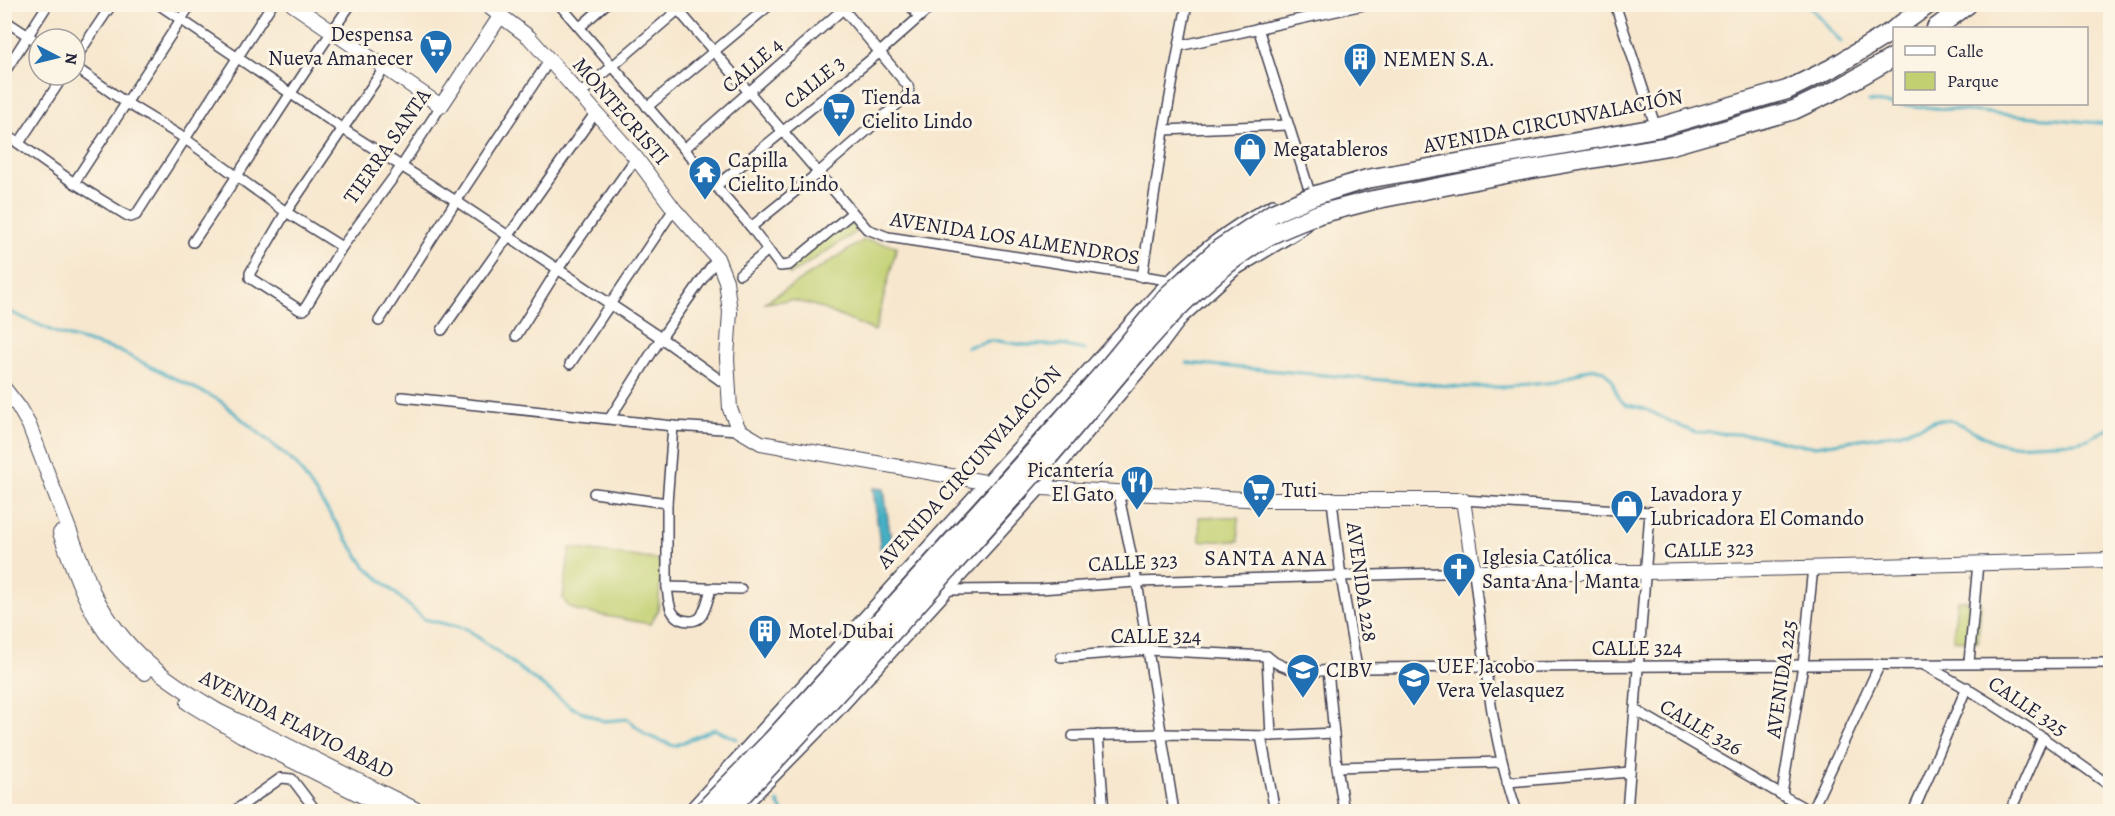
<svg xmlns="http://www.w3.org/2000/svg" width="2115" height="816" viewBox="0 0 2115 816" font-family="Alegreya,serif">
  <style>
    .green { fill: #c2d072; stroke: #727956; stroke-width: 1.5 }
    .water { fill: #45afc3; stroke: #34687f; stroke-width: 1.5 }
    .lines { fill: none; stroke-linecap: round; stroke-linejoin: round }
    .stream { stroke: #45afc3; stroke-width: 3 }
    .street-casing { stroke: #424051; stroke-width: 12 }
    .secondary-casing { stroke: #424051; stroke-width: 16 }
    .highway-casing { stroke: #424051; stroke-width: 21 }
    .street { stroke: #fff; stroke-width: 9 }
    .secondary { stroke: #fff; stroke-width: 14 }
    .highway { stroke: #fff; stroke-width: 18 }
    .highway-bridge-casing { stroke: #424051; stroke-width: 21; stroke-linecap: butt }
    .highway-bridge { stroke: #fff; stroke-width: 18 }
    .labels { text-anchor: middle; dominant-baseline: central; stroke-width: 6; stroke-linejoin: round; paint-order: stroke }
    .poi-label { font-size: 21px; fill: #22223b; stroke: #fcf5e5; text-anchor: start }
    .street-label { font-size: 21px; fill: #22223b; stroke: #fcf5e5 }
    .neighbourhood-label { font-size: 22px; letter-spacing: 1.5px; fill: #22223b; stroke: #fcf5e5 }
  </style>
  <rect width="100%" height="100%" fill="#fcf5e5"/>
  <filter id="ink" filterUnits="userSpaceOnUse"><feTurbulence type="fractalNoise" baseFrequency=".0167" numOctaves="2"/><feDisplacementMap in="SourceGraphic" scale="12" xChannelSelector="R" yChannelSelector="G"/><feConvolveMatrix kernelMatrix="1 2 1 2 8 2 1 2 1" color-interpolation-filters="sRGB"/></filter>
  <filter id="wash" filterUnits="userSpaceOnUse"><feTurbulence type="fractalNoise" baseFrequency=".008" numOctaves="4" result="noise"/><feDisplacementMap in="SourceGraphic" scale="24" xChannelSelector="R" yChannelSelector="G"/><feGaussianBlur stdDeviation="1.35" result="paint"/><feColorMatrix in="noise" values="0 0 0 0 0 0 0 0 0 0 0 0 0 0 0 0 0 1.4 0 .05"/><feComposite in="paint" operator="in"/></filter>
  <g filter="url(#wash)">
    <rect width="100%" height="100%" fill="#f7e7ce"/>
    <!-- green -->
    <g class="green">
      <polygon points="846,220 859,230 790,275 786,269"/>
      <polygon points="864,240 897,246 875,331 816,306 792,300 764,303"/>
      <polygon points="1199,517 1238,517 1239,541 1200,541"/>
      <polygon points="570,548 659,560 661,575 658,611 650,624 578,611 568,606 563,598"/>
      <polygon points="1957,600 1981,602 1978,642 1953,640"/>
    </g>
    <!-- water -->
    <polygon class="water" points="873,488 884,489 893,557 882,561"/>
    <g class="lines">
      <!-- stream -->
      <g class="stream">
        <polyline points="1808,4 1841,42"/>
        <polyline points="1869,102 2110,124"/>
        <polyline points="4,309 59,334 119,351 219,400 296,464 365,566 424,619 467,629 571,707 604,721 628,719 646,735 674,746 714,729 737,739"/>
        <polyline points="967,347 989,341 998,341 1023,345 1061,345 1085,350"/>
        <polyline points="1187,363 1462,387 1506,387 1556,382 1585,370 1596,368 1604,371 1611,379 1619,399 1625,404 1645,409 1684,428 1695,432 1755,435 1795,444 1815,446 1899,433 1937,420 1947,420 1954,421 1995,442 2010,445 2076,442 2088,439 2110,428"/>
        <polyline points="778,802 783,812"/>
      </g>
    </g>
  </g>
  <g filter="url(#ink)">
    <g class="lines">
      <!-- street casing -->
      <g class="street-casing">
        <g id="street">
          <polyline points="158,4 343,129 456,201 661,338 727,385"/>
          <polyline points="559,4 684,149 751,227 780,266 789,265 852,213"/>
          <polyline points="673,4 867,229 888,237 1168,280"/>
          <polyline points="909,4 919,17"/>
          <polyline points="1615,4 1656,128"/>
          <polyline points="4,20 39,43"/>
          <polyline points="580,27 606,4"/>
          <polyline points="1258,28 1311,196"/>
          <polyline points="1179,46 1187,4"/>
          <polyline points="75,59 112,4"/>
          <polyline points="75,67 125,102 184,138 286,212 342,247"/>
          <polyline points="385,67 286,212 250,273 250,278 300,310 304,310 342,247 401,167 441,106"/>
          <polyline points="4,73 48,4"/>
          <polyline points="580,94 685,4"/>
          <polyline points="647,107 771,4"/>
          <polyline points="1164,130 1288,125"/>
          <polyline points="4,133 74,183 126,215 131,217 136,215 272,4"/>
          <polyline points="19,143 64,75"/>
          <polyline points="684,149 843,9"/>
          <polyline points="74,183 191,4"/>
          <polyline points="716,186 880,52 934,4"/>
          <polyline points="751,227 818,173 907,96 909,90 908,86 839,4"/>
          <path d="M193,242C247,163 296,82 351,4"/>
          <polyline points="740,274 768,250"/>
          <polyline points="1142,277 1164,130 1179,46 1368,4"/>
          <polyline points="379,321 456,201 549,61"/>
          <polyline points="442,330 596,112"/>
          <polyline points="516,336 558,269 636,158"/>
          <polyline points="570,364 674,209"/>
          <polyline points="402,397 673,426 739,430"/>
          <polyline points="610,418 661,338 717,258"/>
          <polyline points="673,426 667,503 667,587 741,589"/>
          <polyline points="1118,492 1137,582 1174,812"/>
          <polyline points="594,493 667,503"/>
          <polyline points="1463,500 1650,512 1627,812"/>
          <polyline points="1332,501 1341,577 1357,668"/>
          <path d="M667,587C669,603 669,621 690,621C695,621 699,620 702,615C706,607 709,597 711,588"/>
          <path d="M950,590L1040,589L1137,582L1474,572C1484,652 1490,735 1517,812"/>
          <polyline points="1267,656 1271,736"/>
          <path d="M1061,657L1148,650L1267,656C1289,678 1329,670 1357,668L2110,663"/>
          <polyline points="1969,662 1978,563"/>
          <path d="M1924,665C1990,699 2050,742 2110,786"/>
          <polyline points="1328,670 1337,767 1344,812"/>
          <polyline points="1635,710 1811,812"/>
          <polyline points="1098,735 1104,812"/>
          <polyline points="1073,736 1162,734 1271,736 1334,733"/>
          <polyline points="1261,736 1275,812"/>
          <polyline points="1337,767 1501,762"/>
          <polyline points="1507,782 1630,772"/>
          <polyline points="1782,794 1803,665 1813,567"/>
          <polyline points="233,812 281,778 292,779 317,812"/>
          <path d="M687,812L1157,292C1191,257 1228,226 1273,204"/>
          <polyline points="740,812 838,712 1042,488 1163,345 1183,318 1235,271 1301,231 1308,225"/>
          <polyline points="1811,812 1880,664"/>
          <polyline points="1913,812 1967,687"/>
          <polyline points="2010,812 2043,737"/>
        </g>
      </g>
      <!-- secondary casing -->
      <g class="secondary-casing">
        <g id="secondary">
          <polyline points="292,4 441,106 501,15"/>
          <polyline points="485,4 529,37 636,158 674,209 717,258 726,281 730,312 727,358 730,409 739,430 761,443 985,482 1042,488 1263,500 1463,500 1474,572 1646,572 2110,560"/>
          <path d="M4,388L18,406L29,425L93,592C124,651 162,678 218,711L421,812"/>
          <path d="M60,533C82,591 94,634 145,673"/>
          <polyline points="188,703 241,735 394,812"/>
        </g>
      </g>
      <!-- highway casing -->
      <g class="highway-casing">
        <g id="highway">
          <polyline points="1896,28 1929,4"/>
          <polyline points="1936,28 1968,4"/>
          <polyline points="1313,196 1367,179 1656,128 1787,90 1832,68 1894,30"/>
          <polyline points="1319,214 1373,200 1521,171 1668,146 1794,110 1838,89 1894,57"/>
        </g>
      </g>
      <!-- street -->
      <use href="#street" class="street"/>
      <!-- secondary -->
      <use href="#secondary" class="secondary"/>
      <!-- highway -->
      <use href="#highway" class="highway"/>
      <!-- highway-bridge casing -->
      <g class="highway-bridge-casing">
        <g id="highway-bridge">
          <polyline points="702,812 774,738 1037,448 1107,369 1168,295 1219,249 1273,213 1313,196"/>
          <path d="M726,812C835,699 938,580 1043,463C1113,385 1174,293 1265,238C1282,228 1302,222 1319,214"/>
        </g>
      </g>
      <!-- highway-bridge -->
      <use href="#highway-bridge" class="highway-bridge"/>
    </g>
  </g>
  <!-- icons -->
  <defs>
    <g id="supermarket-pin" transform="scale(1.725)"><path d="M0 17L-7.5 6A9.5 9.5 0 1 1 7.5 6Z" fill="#1f6fb2" stroke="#fcf5e5"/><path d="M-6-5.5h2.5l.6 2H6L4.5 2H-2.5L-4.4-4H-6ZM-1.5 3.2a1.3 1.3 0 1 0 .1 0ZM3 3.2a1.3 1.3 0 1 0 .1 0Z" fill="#fff"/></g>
    <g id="building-pin" transform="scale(1.725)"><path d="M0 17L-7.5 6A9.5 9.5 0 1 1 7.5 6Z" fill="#1f6fb2" stroke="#fcf5e5"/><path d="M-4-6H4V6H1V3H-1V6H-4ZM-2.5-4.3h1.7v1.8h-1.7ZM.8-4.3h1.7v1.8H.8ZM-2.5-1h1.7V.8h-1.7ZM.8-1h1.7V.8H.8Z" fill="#fff"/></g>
    <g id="shop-pin" transform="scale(1.725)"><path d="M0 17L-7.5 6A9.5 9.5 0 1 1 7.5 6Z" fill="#1f6fb2" stroke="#fcf5e5"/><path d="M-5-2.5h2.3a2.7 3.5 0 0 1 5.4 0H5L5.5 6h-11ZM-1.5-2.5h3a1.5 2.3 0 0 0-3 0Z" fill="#fff"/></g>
    <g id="temple-pin" transform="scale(1.725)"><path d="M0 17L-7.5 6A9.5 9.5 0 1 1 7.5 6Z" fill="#1f6fb2" stroke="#fcf5e5"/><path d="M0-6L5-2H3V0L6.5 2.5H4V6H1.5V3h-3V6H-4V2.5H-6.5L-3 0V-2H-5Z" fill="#fff"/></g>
    <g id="restaurant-pin" transform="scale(1.725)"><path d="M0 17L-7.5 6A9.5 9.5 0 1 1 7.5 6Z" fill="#1f6fb2" stroke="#fcf5e5"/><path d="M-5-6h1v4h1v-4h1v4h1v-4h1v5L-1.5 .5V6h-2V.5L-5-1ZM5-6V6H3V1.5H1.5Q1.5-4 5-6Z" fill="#fff"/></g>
    <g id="church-pin" transform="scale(1.725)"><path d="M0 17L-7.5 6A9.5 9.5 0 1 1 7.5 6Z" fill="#1f6fb2" stroke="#fcf5e5"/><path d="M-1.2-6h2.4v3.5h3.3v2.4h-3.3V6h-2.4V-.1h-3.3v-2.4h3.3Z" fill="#fff"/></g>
    <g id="school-pin" transform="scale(1.725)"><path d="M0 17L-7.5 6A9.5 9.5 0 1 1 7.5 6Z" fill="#1f6fb2" stroke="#fcf5e5"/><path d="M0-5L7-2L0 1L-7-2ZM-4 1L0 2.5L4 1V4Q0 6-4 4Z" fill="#fff"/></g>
  </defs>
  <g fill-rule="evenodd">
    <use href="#supermarket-pin" x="436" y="46"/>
    <use href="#building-pin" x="1360" y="59"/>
    <use href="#supermarket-pin" x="839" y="109"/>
    <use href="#shop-pin" x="1250" y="149"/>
    <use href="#temple-pin" x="705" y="172"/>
    <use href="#restaurant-pin" x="1137" y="482"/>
    <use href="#supermarket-pin" x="1259" y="490"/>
    <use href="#shop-pin" x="1627" y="506"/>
    <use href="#church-pin" x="1459" y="569"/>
    <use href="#building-pin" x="765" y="631"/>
    <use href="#school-pin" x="1303" y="670"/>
    <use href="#school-pin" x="1414" y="678"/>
  </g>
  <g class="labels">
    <!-- poi labels -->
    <g class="poi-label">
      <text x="413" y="34" text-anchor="end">Despensa<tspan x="413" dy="24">Nueva Amanecer</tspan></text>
      <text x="1383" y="59">NEMEN S.A.</text>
      <text x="862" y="97">Tienda<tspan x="862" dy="24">Cielito Lindo</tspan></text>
      <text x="1273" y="149">Megatableros</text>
      <text x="728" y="160">Capilla<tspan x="728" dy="24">Cielito Lindo</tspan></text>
      <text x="1114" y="470" text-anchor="end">Picantería<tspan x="1114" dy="24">El Gato</tspan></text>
      <text x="1282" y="490">Tuti</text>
      <text x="1650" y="494">Lavadora y<tspan x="1650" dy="24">Lubricadora El Comando</tspan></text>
      <text x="1482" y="557">Iglesia Católica<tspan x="1482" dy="24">Santa Ana | Manta</tspan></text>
      <text x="788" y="631">Motel Dubai</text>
      <text x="1437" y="666">UEF Jacobo<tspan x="1437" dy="24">Vera Velasquez</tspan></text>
      <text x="1326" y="670">CIBV</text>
    </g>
    <!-- street labels -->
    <g class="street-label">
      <text transform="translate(752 65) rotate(-41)">CALLE 4</text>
      <text transform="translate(814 82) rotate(-39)">CALLE 3</text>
      <text transform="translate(621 111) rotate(49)">MONTECRISTI</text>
      <text transform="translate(1553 121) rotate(-11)">AVENIDA CIRCUNVALACIÓN</text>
      <text transform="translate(387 146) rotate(-55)">TIERRA SANTA</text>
      <text transform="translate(1015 238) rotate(9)">AVENIDA LOS ALMENDROS</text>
      <text transform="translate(969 467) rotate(-48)">AVENIDA CIRCUNVALACIÓN</text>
      <text transform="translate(1709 549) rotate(-2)">CALLE 323</text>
      <text transform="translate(1133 562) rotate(-3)">CALLE 323</text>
      <text transform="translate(1362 582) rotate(82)">AVENIDA 228</text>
      <text x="1156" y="636">CALLE 324</text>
      <text x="1637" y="648">CALLE 324</text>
      <text transform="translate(1781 679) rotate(-82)">AVENIDA 225</text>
      <text transform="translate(2028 706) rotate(34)">CALLE 325</text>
      <text transform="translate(297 724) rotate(27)">AVENIDA FLAVIO ABAD</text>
      <text transform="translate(1701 727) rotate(30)">CALLE 326</text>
    </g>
    <!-- neighbourhood labels -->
    <g class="neighbourhood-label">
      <text x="1266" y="558">SANTA ANA</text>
    </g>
  </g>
  <!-- margin -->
  <rect width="2115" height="816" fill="none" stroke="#fcf5e5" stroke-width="24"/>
  <!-- legend -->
  <rect x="1893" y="27" width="195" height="78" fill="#fcf5e5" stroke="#a5a1a1" stroke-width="1.5"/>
  <rect x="1905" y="46" width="30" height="9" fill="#ffffff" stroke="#a5a1a1" stroke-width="1.5"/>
  <text x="1947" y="57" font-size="18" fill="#22223b">Calle</text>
  <rect x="1905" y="72" width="30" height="18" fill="#c2d072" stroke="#a5a1a1" stroke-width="1.5"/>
  <text x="1947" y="87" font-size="18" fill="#22223b">Parque</text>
  <!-- north arrow -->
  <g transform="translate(57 57) rotate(97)"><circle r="28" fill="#fcf5e5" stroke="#a5a1a1" stroke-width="1.5"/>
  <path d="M0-4.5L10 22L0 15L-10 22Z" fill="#1f6fb2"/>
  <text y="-9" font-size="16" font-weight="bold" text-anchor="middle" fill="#22223b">N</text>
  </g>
</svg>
